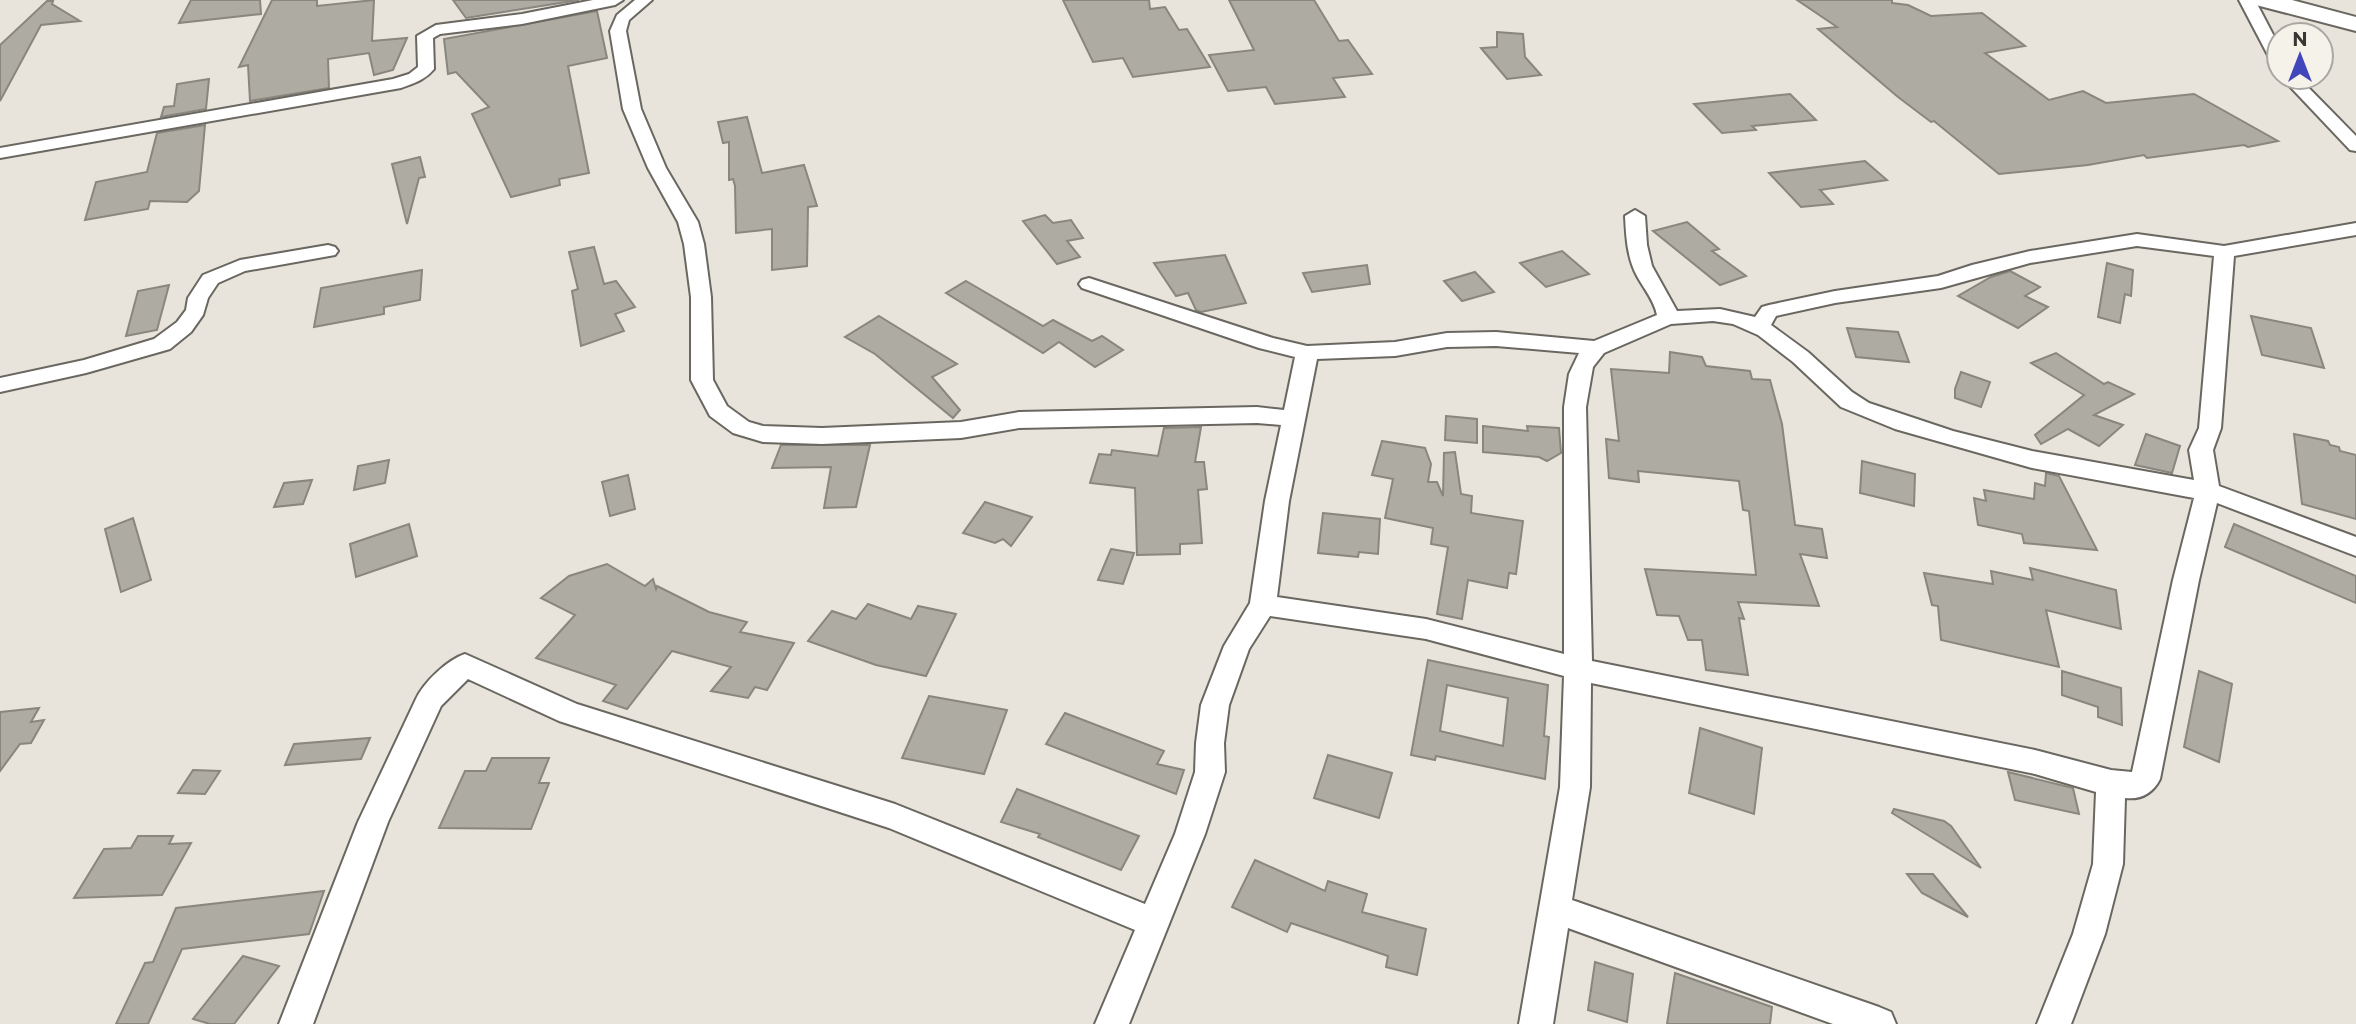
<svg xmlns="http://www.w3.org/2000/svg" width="2356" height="1024" viewBox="0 0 2356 1024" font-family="Montserrat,sans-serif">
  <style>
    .building { fill: #aeaba3; stroke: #89867e; stroke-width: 2; fill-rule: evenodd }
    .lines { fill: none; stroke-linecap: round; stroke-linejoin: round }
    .minor-casing { stroke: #6a6760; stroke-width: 4 }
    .trunk-casing { stroke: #6a6760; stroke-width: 4 }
    .minor { fill: #fff; fill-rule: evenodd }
    .trunk { fill: #fff; fill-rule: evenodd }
  </style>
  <rect width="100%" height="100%" fill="#e8e4dc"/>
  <!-- building -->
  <g class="building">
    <polygon points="191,0 260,0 261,14 179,23"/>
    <polygon points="272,0 317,0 317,6 374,0 372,41 407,38 393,70 374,75 369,53 328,59 329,88 250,101 248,65 239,67"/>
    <polygon points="453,0 579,0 466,18"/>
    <polygon points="1063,0 1149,0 1150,9 1165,7 1179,30 1187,29 1210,67 1133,77 1123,58 1093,62"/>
    <polygon points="1229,0 1314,0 1339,41 1348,40 1372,74 1333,78 1345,97 1275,104 1266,87 1228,91 1209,55 1254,50"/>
    <polygon points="1797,0 1892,0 1892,3 1908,5 1931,16 1982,13 2025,46 1985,53 2049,100 2083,91 2106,103 2194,94 2278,141 2248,147 2244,145 2147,158 2144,155 2088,165 1999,174 1934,121 1931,122 1898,97 1818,29 1837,27"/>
    <polygon points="47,1 53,1 52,4 80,21 41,25 0,101 0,45"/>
    <polygon points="597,11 607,58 568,66 589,173 559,179 560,185 511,197 472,114 489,107 456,72 448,74 444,39"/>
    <polygon points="1497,32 1523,34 1525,57 1541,75 1507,79 1481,48 1497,47"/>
    <polygon points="209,79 206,109 161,117 164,107 174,106 177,84"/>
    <polygon points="1790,94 1816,120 1752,126 1756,130 1722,133 1694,104"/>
    <polygon points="747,117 762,173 804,165 817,206 808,207 807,266 772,270 772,229 736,233 735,186 733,179 729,180 729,142 723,143 718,122"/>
    <polygon points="205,125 199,191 187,202 150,201 148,209 85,220 96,182 147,172 157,133"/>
    <polygon points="420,157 425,177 419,178 407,224 392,164"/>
    <polygon points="1865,161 1887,180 1820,190 1833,204 1801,207 1769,173"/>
    <polygon points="1045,215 1053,223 1071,220 1083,238 1067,241 1080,257 1057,264 1023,221"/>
    <polygon points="1687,222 1719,249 1712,251 1746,276 1720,285 1653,231"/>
    <polygon points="594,247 604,284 616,281 635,307 615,314 624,331 581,346 572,291 578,289 569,252"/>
    <polygon points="1562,251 1589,274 1546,287 1520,263"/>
    <polygon points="1225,255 1246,303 1201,312 1196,310 1188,293 1176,296 1154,263"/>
    <polygon points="2107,263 2133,270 2131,296 2125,294 2120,323 2098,317"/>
    <polygon points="1367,265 1370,284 1312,292 1303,273"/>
    <polygon points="422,270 420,300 384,307 384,314 314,327 321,288"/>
    <polygon points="2010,271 2040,287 2025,296 2048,307 2018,328 1958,296 1991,277"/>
    <polygon points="1475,272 1494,292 1462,301 1444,281"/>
    <polygon points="966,281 1043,326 1053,320 1092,341 1102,336 1123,350 1095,367 1059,342 1043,353 946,293"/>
    <polygon points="169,285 157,330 126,336 138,291"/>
    <polygon points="879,316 957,364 932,377 960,410 953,418 875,354 845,337"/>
    <polygon points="2251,316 2311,328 2324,368 2262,355"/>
    <polygon points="1847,328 1898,332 1909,362 1856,357"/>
    <polygon points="1670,352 1702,357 1706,366 1750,371 1752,379 1770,380 1782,424 1795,525 1822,529 1827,558 1800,554 1819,606 1738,602 1744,619 1739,618 1748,675 1706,670 1702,640 1688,640 1679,616 1657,615 1645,569 1756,575 1749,511 1743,510 1739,481 1638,471 1639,482 1609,478 1606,439 1619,441 1611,369 1669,373"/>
    <polygon points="2056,353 2104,384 2108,382 2134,394 2094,415 2123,425 2099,446 2068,429 2041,444 2035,435 2084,395 2031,363"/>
    <polygon points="1961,372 1990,382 1981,407 1955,398 1955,389"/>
    <polygon points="1446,416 1477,419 1477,443 1445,440"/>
    <polygon points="1483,426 1528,431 1527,426 1559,428 1561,453 1547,461 1539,457 1483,452"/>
    <polygon points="1201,427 1195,462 1204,462 1207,489 1198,490 1202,543 1180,544 1180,554 1137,555 1135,488 1090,483 1099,454 1111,455 1112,450 1158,456 1164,428"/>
    <polygon points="2146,434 2180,446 2172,473 2135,465"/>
    <polygon points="2294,434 2328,441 2330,445 2339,447 2340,451 2356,455 2356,519 2302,504"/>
    <polygon points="1382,441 1425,448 1431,464 1428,482 1437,482 1443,496 1444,453 1455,452 1461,494 1472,496 1471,513 1523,521 1516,574 1509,573 1507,588 1468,580 1462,619 1437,614 1448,547 1431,544 1433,528 1385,518 1393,479 1372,475"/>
    <polygon points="781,445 870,445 856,507 824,508 831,467 772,468"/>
    <polygon points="389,460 385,483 354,490 358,466"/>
    <polygon points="1862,461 1915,474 1914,506 1860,493"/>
    <polygon points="2046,473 2059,476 2097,550 2024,543 2022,534 1978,525 1974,498 1986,501 1984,490 2034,499 2035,483 2045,486"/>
    <polygon points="628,475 635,509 610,516 602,482"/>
    <polygon points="312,480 303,504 274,507 284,483"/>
    <polygon points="985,502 1032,517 1011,546 1003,539 995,543 963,533"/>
    <polygon points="1323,513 1380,519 1378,554 1359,552 1358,557 1318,553"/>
    <polygon points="133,518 151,580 121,592 105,529"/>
    <polygon points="409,524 417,556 356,577 350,544"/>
    <polygon points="2234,524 2356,576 2356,603 2225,547"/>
    <polygon points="1111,549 1134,553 1123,584 1098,580"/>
    <polygon points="607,564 645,586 653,579 656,589 657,586 709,612 747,622 740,632 794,643 767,690 755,687 748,698 711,691 731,667 672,651 627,709 603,701 616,685 536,658 575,615 541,598 569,576"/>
    <polygon points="2030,568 2116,590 2121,629 2046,610 2059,667 1941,640 1938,606 1932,605 1924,573 1993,584 1991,571 2033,580"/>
    <polygon points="868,604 911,619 918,606 956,614 926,676 876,665 808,641 832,611 856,619"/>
    <path d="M1428,660L1548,685L1544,736L1549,737L1545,779L1436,756L1435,760L1411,755ZM1447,685L1508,698L1503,746L1440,731Z"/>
    <polygon points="2062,671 2121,688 2122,725 2098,717 2098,707 2062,695"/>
    <polygon points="2199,671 2232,684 2219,762 2184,747"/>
    <polygon points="929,696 1007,710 984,774 902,758"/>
    <polygon points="39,708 31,722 44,720 31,743 20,744 0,771 0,712"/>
    <polygon points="1065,713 1164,751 1157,764 1184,770 1176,794 1046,744"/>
    <polygon points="1700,728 1762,748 1754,814 1689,793"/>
    <polygon points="370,738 361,759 285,765 294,744"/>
    <polygon points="1328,755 1392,773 1379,818 1314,798"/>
    <polygon points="492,758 549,758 539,783 549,783 531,829 439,828 465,771 486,771"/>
    <polygon points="193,770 220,771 205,794 178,793"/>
    <polygon points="2008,772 2073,788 2079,814 2015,800"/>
    <polygon points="1017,789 1139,836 1121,870 1038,837 1040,834 1001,822"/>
    <polygon points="1894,809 1944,821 1951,826 1981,868 1892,813"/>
    <polygon points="138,836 173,836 169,844 191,843 162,895 74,898 104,849 131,848"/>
    <polygon points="1255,860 1325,891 1328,881 1367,894 1362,912 1426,929 1417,975 1386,967 1388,956 1291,923 1287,932 1232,907"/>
    <polygon points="1907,874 1933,874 1968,917 1922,893"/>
    <polygon points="324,891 309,934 182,949 148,1024 116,1024 145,963 153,962 176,908"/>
    <polygon points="243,956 279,966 234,1024 210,1024 193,1019"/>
    <polygon points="1595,962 1633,974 1627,1022 1588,1010"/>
    <polygon points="1675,973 1772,1007 1770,1024 1667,1024"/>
  </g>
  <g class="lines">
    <!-- minor casing -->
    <g class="minor-casing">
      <g id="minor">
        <path d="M593,0H623L615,5L522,24L440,34L433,38L434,69C425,80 414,83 401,88L0,158V148L393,79L409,74L418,67L417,36L436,25L522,14Z"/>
        <path d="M635,0H652L629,20L626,31L641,109L666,168L698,222L704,244L711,297L713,380L727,406L749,422L763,426L822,428L961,422L1019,412L1257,407L1284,410L1295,357L1259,348L1082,288L1079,284L1082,280L1089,278L1273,338L1307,346L1395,342L1447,333L1496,332L1594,341L1657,315C1654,300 1644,289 1637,276C1627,258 1626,236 1625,216L1635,210L1645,216L1647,245L1652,266L1677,311L1720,309L1755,317L1762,307L1769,305L1835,291L1938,276L1972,265L2030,251L2137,234L2224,246L2356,223V235L2234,256L2221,428L2213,450L2219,486L2356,537V556L2217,503L2199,580L2160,779C2153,793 2141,800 2125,798L2123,864L2105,934L2071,1024H2037L2073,934L2093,864L2096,792L2035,774L1591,683L1590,787L1572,900L1879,1007L1891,1012L1896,1024H1833L1568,928L1553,1024H1519L1560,787L1564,676L1426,639L1270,616L1249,649L1229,705L1224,743L1225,772L1205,834L1129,1024H1095L1135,930L889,828L559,721L468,679L441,706L388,822L313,1024H279L358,822L416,699C424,682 447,660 465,654L577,704L895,804L1145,904L1175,834L1195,772L1196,743L1201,705L1224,646L1250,603L1265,501L1281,425L1257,423L1019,428L961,438L822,444L763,442L733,433L710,416L691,380V297L684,244L678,222L648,168L623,109L610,31L617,15ZM2137,246L2214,256L2199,428L2189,450L2194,480L2032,451L1953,431L1869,403L1852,392L1808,352L1771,325L1776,316L1835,303L1941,288L2030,263ZM1713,321L1733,324L1758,335L1793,362L1841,407L1895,429L2032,468L2194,498L2173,580L2132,772L2111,770L2035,750L1592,661L1586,407L1593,367L1604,353L1671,324ZM1496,346L1579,353L1569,374L1564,407V654L1426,619L1277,597L1289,501L1317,359L1395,356L1447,347Z"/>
        <polygon points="2239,0 2255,0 2279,46 2279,66 2271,61"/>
        <polygon points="2281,77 2298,77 2356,136 2356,151 2350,150"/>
        <polygon points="328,245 335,247 338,251 335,255 245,271 218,283 208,298 203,315 191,332 170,349 86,373 0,392 0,378 84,360 154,339 177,322 186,310 188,298 203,275 240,260"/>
      </g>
    </g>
    <!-- trunk casing -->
    <g class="trunk-casing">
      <polygon id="trunk" points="2252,0 2292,0 2356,17 2356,31 2256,5"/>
    </g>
    <!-- minor -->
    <use href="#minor" class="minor"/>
    <!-- trunk -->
    <use href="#trunk" class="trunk"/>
  </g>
  <!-- north arrow -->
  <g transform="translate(2300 56)"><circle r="33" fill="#f5f2e9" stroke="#a9a7a1" stroke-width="2"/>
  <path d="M0-5L12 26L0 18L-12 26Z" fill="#4146ba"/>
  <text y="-10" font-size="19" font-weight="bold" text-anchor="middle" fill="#383734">N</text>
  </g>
</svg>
